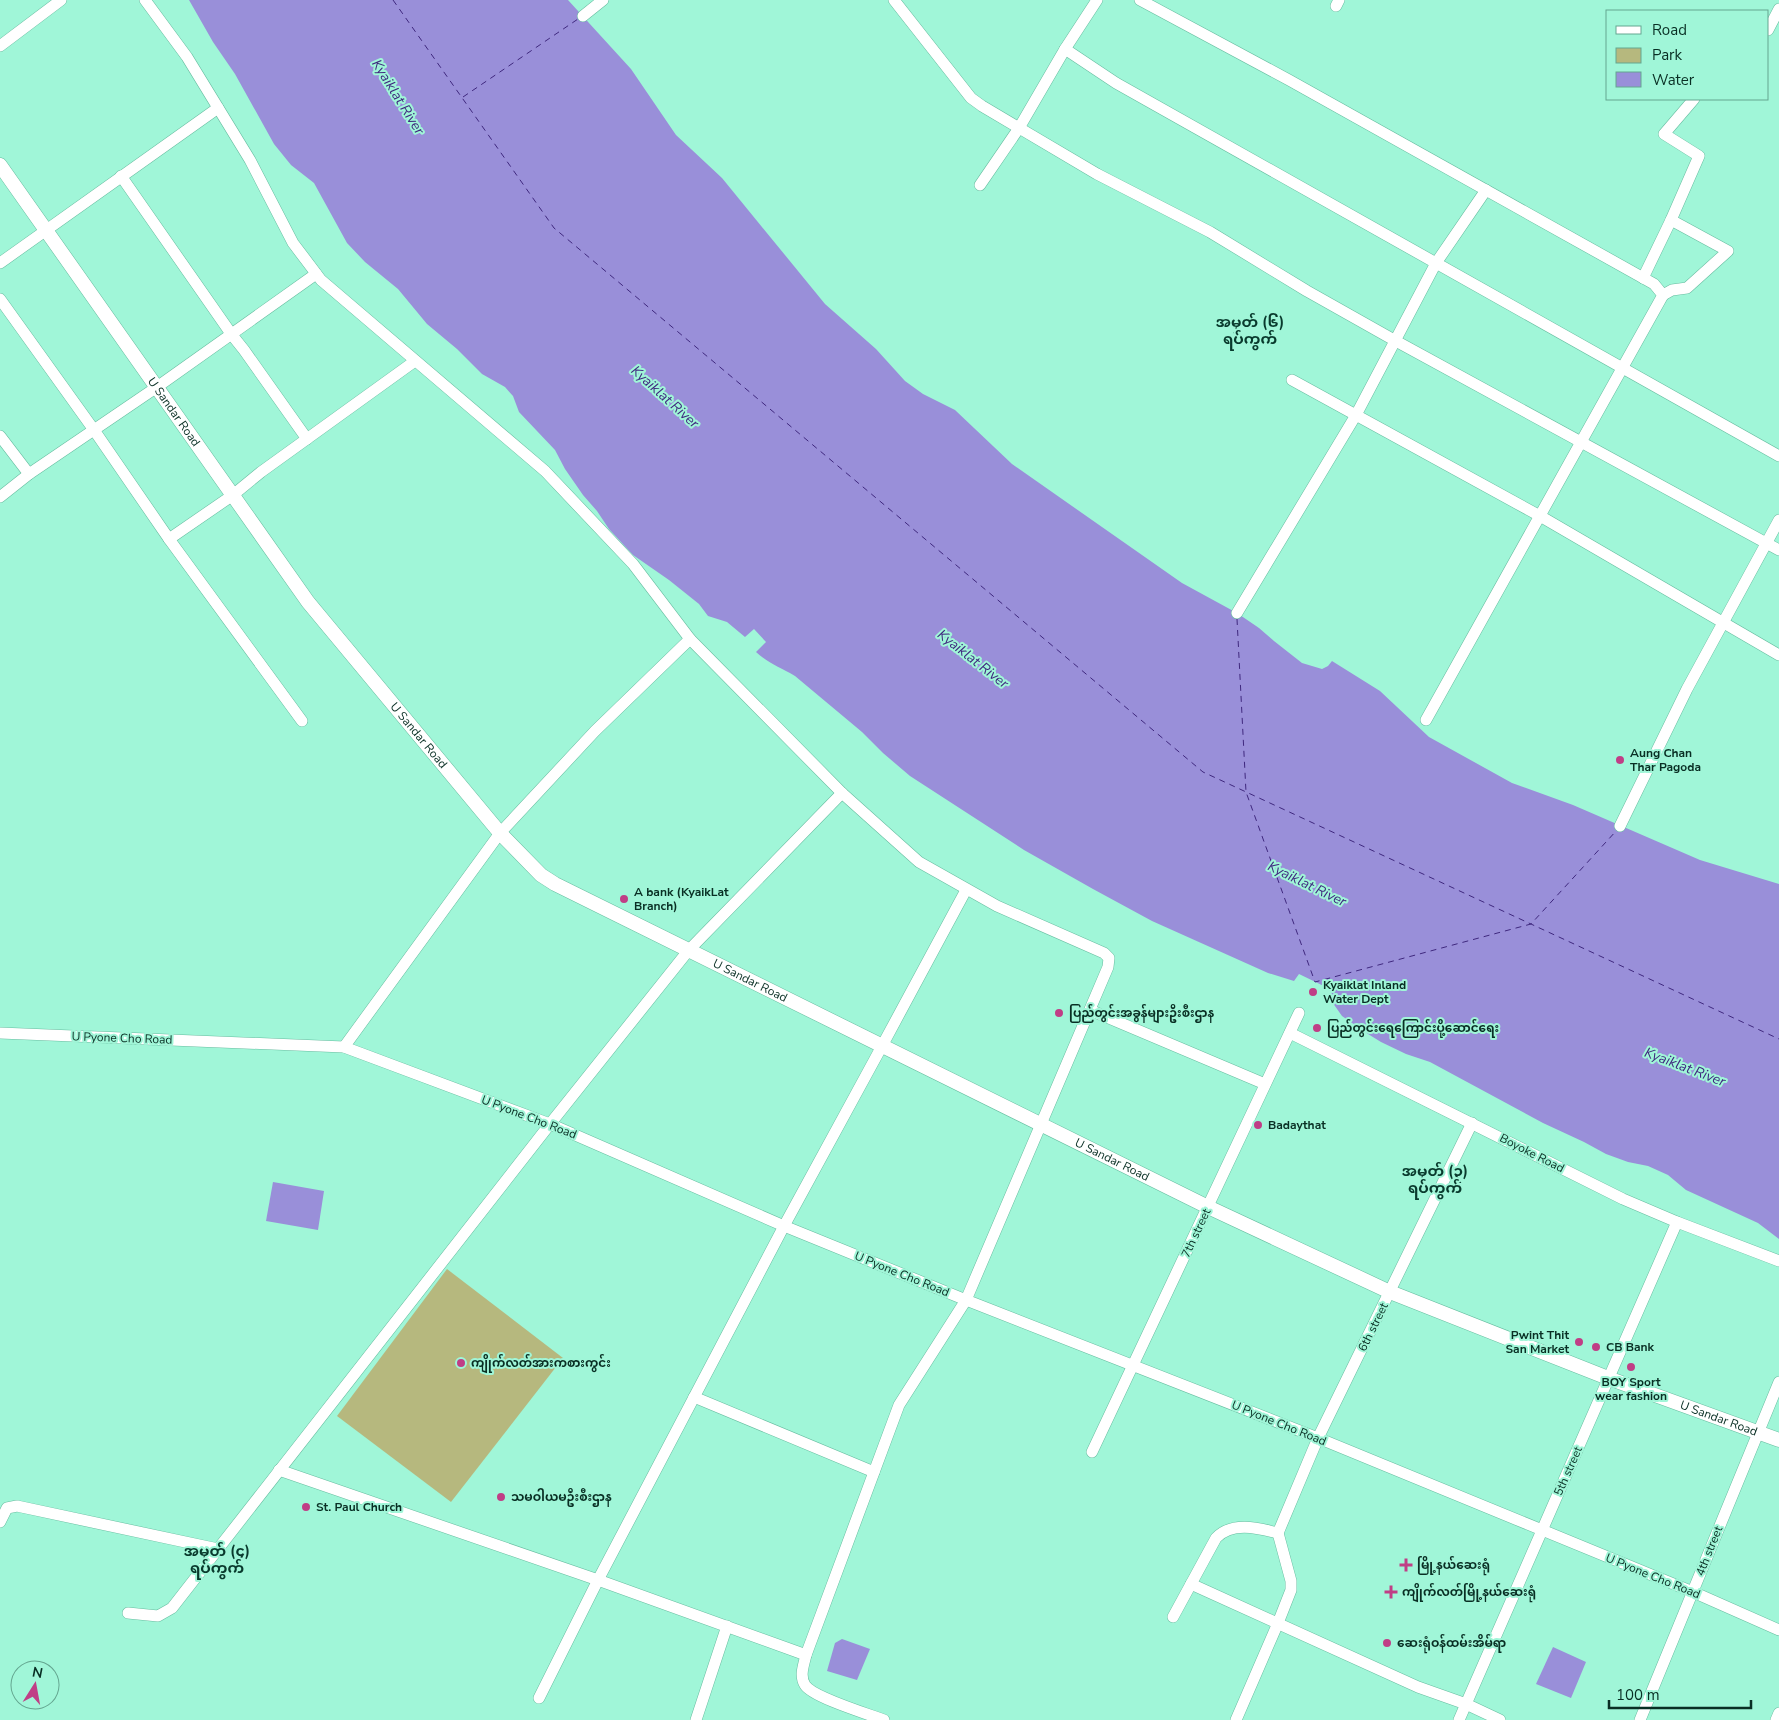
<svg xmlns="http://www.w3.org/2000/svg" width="1779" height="1720" viewBox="0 0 1779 1720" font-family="'Nunito Sans','Noto Sans Myanmar',sans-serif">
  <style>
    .green { fill: #b6b87e }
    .water { fill: #998fd9 }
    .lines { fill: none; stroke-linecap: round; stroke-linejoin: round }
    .ferry { stroke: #3f287e; stroke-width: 1; stroke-dasharray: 6 5; stroke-linecap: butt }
    .minor-casing { stroke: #67bda0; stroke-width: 12 }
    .major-casing { stroke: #67bda0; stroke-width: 15 }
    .minor { stroke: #fff; stroke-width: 11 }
    .major { stroke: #fff; stroke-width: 14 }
    .poi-dot { fill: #c03e86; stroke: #a0f6d8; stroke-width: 2 }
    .labels { text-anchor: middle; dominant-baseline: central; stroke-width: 4; stroke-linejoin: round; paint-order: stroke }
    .street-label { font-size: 12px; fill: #092f24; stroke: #a0f6d8 }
    .poi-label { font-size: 12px; font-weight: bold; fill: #092f24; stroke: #a0f6d8; text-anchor: start }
    .water-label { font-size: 14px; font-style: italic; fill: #3f287e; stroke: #a0f6d8 }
    .quarter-label { font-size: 15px; font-weight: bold; fill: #093a2d; stroke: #a0f6d8 }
  </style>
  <rect width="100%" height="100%" fill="#a0f6d8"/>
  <!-- green -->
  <polygon class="green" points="447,1269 563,1358 451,1502 337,1416"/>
  <!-- water -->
  <g class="water">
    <path d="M189,0H568L631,69L676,135L722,178L825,304L876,349L905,381L923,394L955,410L1012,464L1182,583L1237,613L1259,628L1274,641L1302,663L1322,669L1328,666L1332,661L1380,691L1429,737L1512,783L1573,805L1700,860L1779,884V1239L1758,1223L1686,1190L1668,1175L1648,1166L1628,1162L1606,1154L1584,1142L1543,1123L1430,1062L1406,1054L1381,1042L1368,1034L1342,1016L1330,999L1332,990L1299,974L1294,981L1268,973L1152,921L1093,889L1024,850L910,776L883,753L862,732L795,676C780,667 769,664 756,652L766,642L754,629L745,637L727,622L708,616L699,604L669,580L633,555L609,529L597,511L583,495L565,469L555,450L519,412L513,396L505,387L482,374L457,349L427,324L398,289L365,262L347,243L314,183L291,165L274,144L235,74L213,42Z"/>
    <polygon points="273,1182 324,1191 318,1230 266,1221"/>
    <polygon points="842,1639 870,1649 857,1680 827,1671 835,1643"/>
    <polygon points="1553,1647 1586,1662 1571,1698 1536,1684"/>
  </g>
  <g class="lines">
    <!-- ferry -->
    <g class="ferry">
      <polyline points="393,0 554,228 1203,772 1779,1039"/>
      <polyline points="463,97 578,19"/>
      <polyline points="1237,619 1246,792 1315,982 1531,924 1617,830"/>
    </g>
    <!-- minor casing -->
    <g class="minor-casing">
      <g id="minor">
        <path d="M145,0L187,57L250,160L293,243L321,280L545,471L633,564L690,639L842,793L919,862L997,906L1104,953L1109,958L1108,967L966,1300L899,1405L806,1655C804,1664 799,1676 805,1685C812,1697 868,1714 884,1720"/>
        <polyline points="894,0 971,98 982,106 1097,174 1210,232 1307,291 1394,340 1779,550"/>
        <polyline points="1140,0 1289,80 1654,284 1663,295 1426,720"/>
        <polyline points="1336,6 1339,0"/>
        <polyline points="583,16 603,0"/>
        <polyline points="1768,30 1779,9"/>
        <polyline points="0,46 61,0"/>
        <polyline points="1065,49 1116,83 1779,456"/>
        <polyline points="121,176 232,335 244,350 307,439"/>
        <polyline points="980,185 1019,128 1065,49 1097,0"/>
        <polyline points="0,263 218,108"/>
        <polyline points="1643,278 1671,220 1699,156 1664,134 1694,99"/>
        <polyline points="1663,295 1672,290 1687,288 1728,251 1671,220"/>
        <polyline points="0,299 94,430 169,539 302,721"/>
        <polyline points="1292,380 1540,516 1779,655"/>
        <polyline points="0,436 29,474"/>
        <polyline points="0,497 29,474 157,387 316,274"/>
        <polyline points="169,539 233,495 261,472 415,361"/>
        <polyline points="1237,613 1356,415 1436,263 1486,190"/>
        <polyline points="1620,826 1687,689 1779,520"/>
        <polyline points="1090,1010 1265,1084"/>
        <polyline points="0,1033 344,1047 550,1124 784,1226 966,1300 1318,1438 1693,1592 1779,1630"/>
        <polyline points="1290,1033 1623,1199 1677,1222 1779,1261"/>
        <polyline points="344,1047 500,833 595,731 690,639"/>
        <polyline points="694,1397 874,1472"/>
        <polyline points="1092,1452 1299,1013"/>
        <polyline points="279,1470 598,1580 806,1655"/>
        <polyline points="0,1522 7,1508 17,1506 218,1549 550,1124 688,951 842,793"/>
        <polyline points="1278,1533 1318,1438 1472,1123"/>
        <polyline points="1191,1584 1418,1687 1466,1704 1500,1720"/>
        <polyline points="128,1613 158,1616 172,1608 218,1549"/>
        <path d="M1173,1617L1216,1538C1232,1521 1258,1528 1278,1533"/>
        <polyline points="539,1698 598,1580 784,1226 882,1046 966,890"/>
        <polyline points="696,1720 727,1626"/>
        <polyline points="1236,1720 1278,1623 1291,1590 1291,1581 1278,1533"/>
        <polyline points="1459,1720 1677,1222"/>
        <polyline points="1640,1720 1779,1382"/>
        <polyline points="1776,1720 1779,1713"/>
      </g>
    </g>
    <!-- major casing -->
    <g class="major-casing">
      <g id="major">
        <path id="s1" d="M0,165L308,602L500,833L541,875L555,884L1208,1207L1390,1292L1608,1378L1779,1440"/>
      </g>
    </g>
    <!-- minor -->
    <use href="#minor" class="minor"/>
    <!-- major -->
    <use href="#major" class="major"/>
  </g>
  <!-- markers -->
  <g class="poi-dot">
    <circle cx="1620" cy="760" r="5"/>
    <circle cx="624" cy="899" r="5"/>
    <circle cx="1313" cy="992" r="5"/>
    <circle cx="1059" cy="1013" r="5"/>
    <circle cx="1317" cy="1028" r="5"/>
    <circle cx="1258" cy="1125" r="5"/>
    <circle cx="1579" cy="1342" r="5"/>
    <circle cx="1596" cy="1347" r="5"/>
    <circle cx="461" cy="1363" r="5"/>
    <circle cx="1631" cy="1367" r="5"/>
    <circle cx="501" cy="1497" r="5"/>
    <circle cx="306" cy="1507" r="5"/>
    <path d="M1403.5 1557.5h5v5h5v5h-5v5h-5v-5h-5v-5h5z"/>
    <path d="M1388.5 1584.5h5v5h5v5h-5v5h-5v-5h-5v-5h5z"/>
    <circle cx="1387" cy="1643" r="5"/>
  </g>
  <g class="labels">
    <!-- street labels -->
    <g class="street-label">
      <text stroke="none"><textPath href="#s1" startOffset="302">U Sandar Road</textPath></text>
      <text stroke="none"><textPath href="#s1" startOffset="708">U Sandar Road</textPath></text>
      <text stroke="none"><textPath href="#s1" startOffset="1128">U Sandar Road</textPath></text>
      <text transform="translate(122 1038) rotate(2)">U Pyone Cho Road</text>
      <text transform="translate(529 1117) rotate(21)">U Pyone Cho Road</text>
      <text transform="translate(1532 1153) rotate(27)">Boyoke Road</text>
      <text stroke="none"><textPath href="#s1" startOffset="1532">U Sandar Road</textPath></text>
      <text transform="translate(1196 1233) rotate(-65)">7th street</text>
      <text transform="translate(902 1274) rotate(22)">U Pyone Cho Road</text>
      <text transform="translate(1373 1327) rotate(-64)">6th street</text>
      <text stroke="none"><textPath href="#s1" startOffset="2192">U Sandar Road</textPath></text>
      <text transform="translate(1279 1423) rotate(22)">U Pyone Cho Road</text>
      <text transform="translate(1568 1471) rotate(-66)">5th street</text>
      <text transform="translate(1709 1551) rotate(-68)">4th street</text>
      <text transform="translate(1653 1576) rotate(22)">U Pyone Cho Road</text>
    </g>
    <!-- poi labels -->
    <g class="poi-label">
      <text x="1630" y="753">Aung Chan<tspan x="1630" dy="14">Thar Pagoda</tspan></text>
      <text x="634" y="892">A bank (KyaikLat<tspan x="634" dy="14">Branch)</tspan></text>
      <text x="1323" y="985">Kyaiklat Inland<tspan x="1323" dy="14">Water Dept</tspan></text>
      <text x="1069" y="1013">ပြည်တွင်းအခွန်များဦးစီးဌာန</text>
      <text x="1327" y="1028">ပြည်တွင်းရေကြောင်းပို့ဆောင်ရေး</text>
      <text x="1268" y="1125">Badaythat</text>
      <text x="1569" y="1335" text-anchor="end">Pwint Thit<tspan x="1569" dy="14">San Market</tspan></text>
      <text x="1606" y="1347">CB Bank</text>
      <text x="471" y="1363">ကျိုက်လတ်အားကစားကွင်း</text>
      <text x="1631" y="1382" text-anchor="middle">BOY Sport<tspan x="1631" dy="14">wear fashion</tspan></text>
      <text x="511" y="1497">သမဝါယမဦးစီးဌာန</text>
      <text x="316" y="1507">St. Paul Church</text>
      <text x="1417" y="1565">မြို့နယ်ဆေးရုံ</text>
      <text x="1402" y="1592">ကျိုက်လတ်မြို့နယ်ဆေးရုံ</text>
      <text x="1397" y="1643">ဆေးရုံဝန်ထမ်းအိမ်ရာ</text>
    </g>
    <!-- water labels -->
    <g class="water-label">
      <text transform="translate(398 97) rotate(58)">Kyaiklat River</text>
      <text transform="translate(665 397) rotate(42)">Kyaiklat River</text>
      <text transform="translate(973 659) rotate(38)">Kyaiklat River</text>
      <text transform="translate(1307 884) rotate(26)">Kyaiklat River</text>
      <text transform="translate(1685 1067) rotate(21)">Kyaiklat River</text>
    </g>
    <!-- quarter labels -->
    <g class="quarter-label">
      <text x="1250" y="322">အမှတ် (၆)<tspan x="1250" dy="17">ရပ်ကွက်</tspan></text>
      <text x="1435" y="1171">အမှတ် (၃)<tspan x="1435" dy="17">ရပ်ကွက်</tspan></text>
      <text x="217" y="1551">အမှတ် (၄)<tspan x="217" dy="17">ရပ်ကွက်</tspan></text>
    </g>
  </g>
  <!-- legend -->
  <rect x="1606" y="10" width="162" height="90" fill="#a0f6d8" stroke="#64a690"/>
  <rect x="1616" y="26" width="25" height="8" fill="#ffffff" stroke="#64a690"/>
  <text x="1652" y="35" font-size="15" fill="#092f24">Road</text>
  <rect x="1616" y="48" width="25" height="15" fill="#b6b87e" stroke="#64a690"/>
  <text x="1652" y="60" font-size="15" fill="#092f24">Park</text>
  <rect x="1616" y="72" width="25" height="15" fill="#998fd9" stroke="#64a690"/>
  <text x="1652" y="85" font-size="15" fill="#092f24">Water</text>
  <!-- north arrow -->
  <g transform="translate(35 1685) rotate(11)"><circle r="24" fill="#a0f6d8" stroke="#64a690"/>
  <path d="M0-4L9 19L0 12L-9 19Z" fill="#c03e86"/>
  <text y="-8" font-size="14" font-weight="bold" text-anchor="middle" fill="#092f24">N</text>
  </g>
  <!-- scale -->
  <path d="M1609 1700v8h142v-8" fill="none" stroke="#092f24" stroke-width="2.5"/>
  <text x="1616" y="1700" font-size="15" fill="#092f24" stroke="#a0f6d8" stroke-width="4" paint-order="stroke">100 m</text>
</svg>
